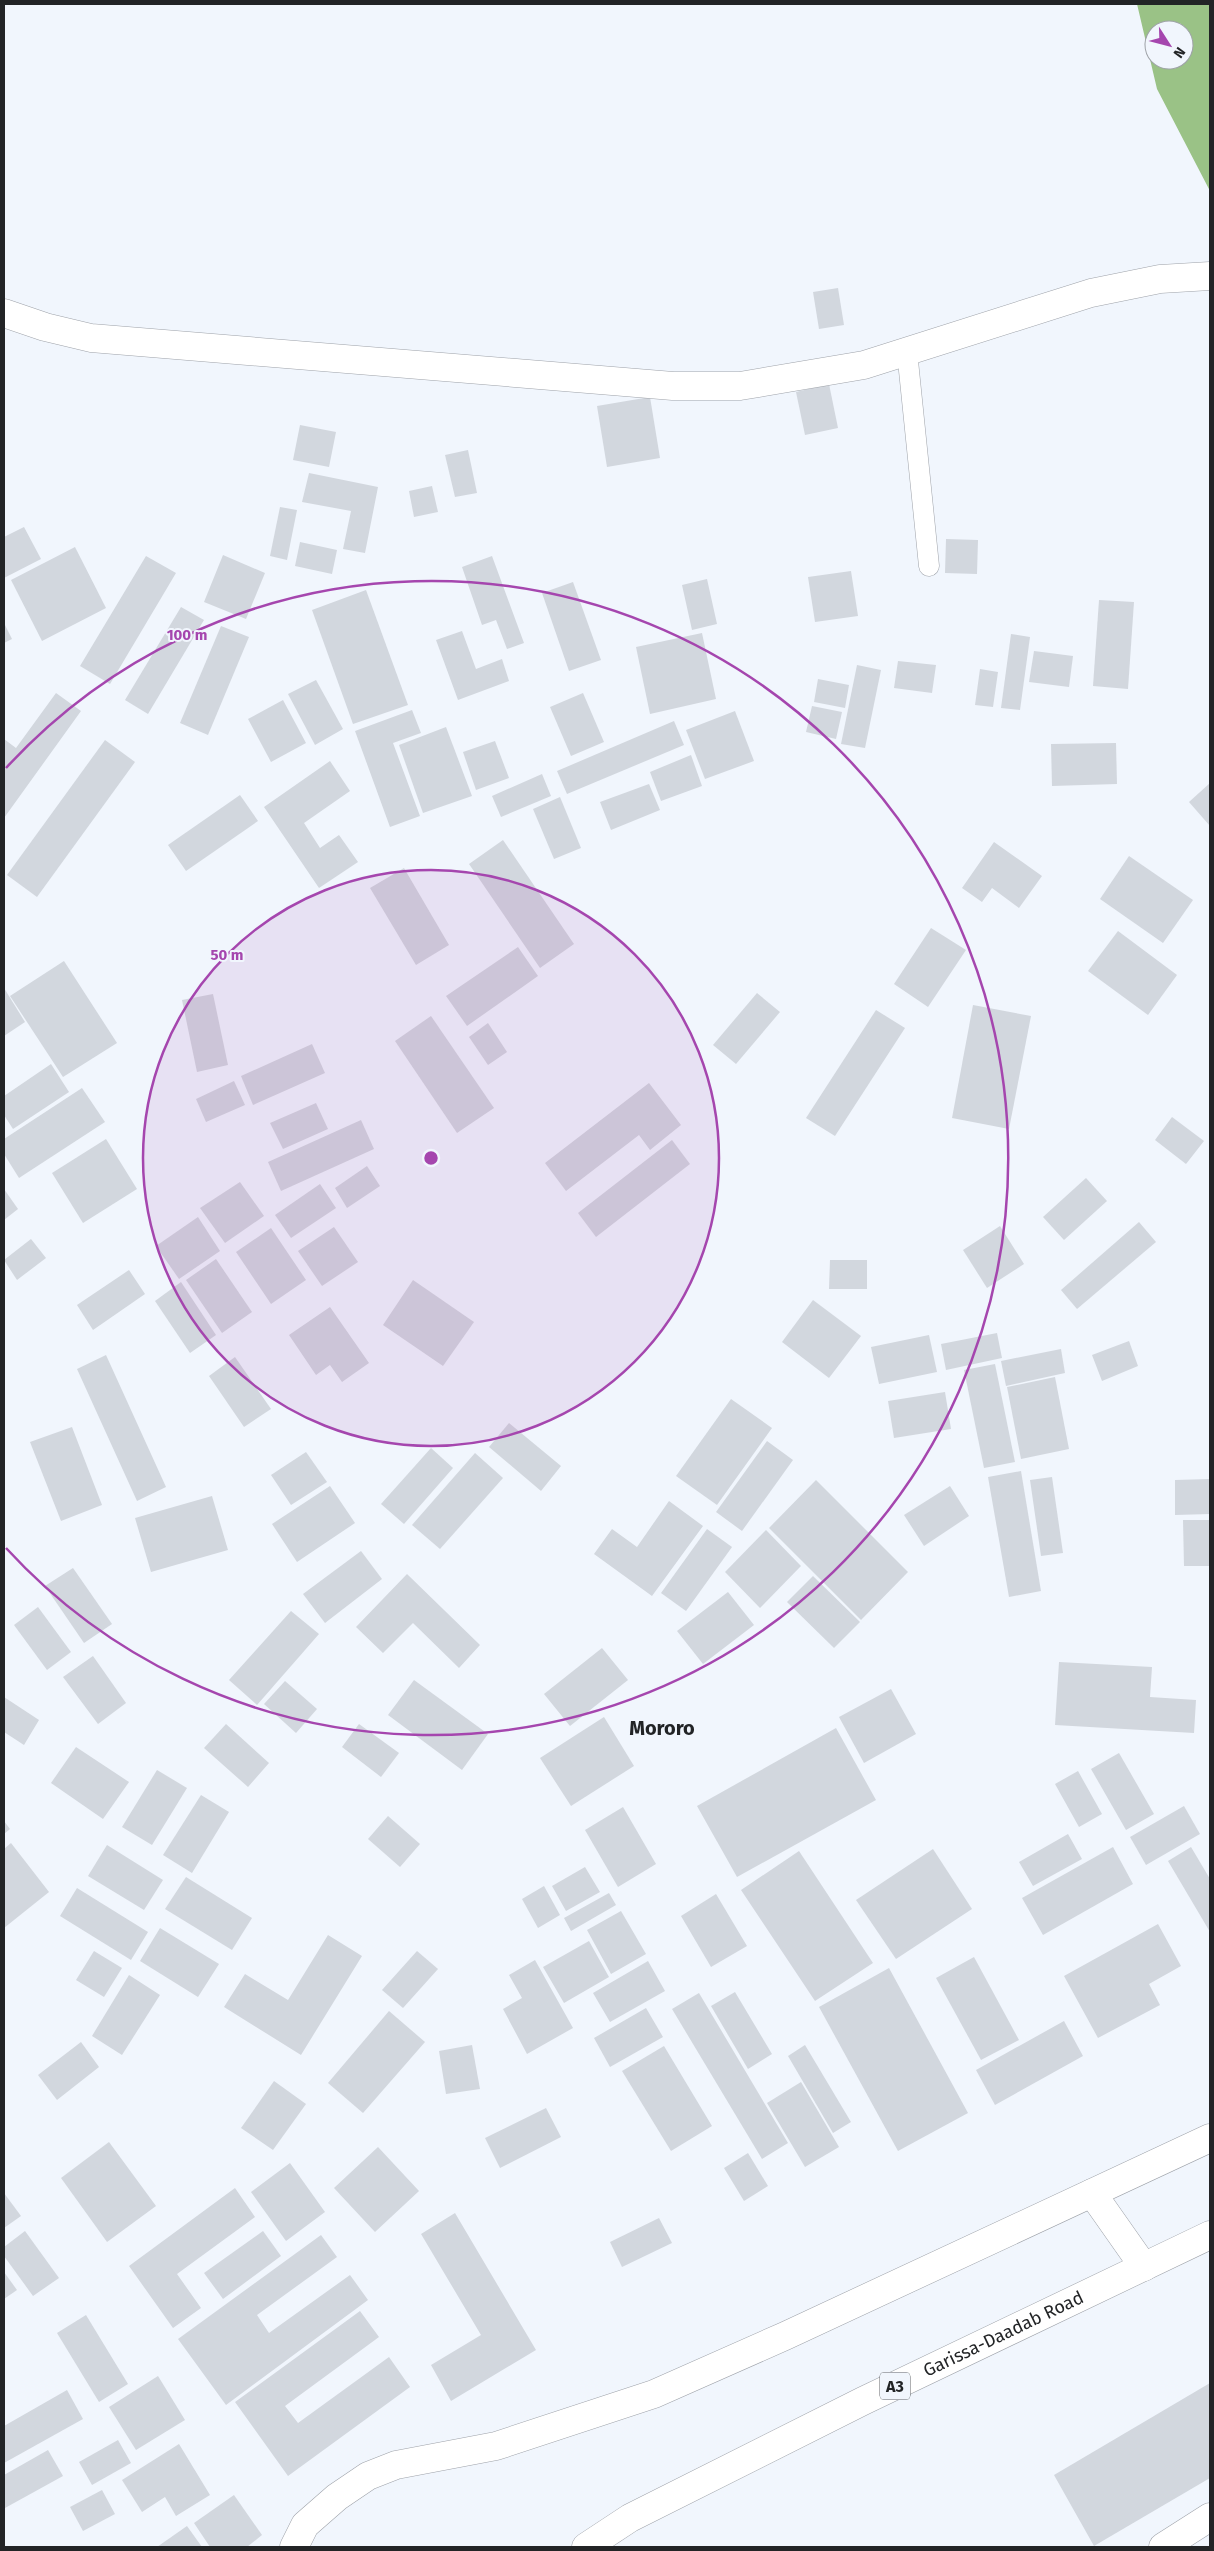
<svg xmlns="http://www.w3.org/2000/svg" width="1214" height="2551" viewBox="0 0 1214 2551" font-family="'Fira Sans',sans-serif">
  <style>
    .forest { fill: #9ac286; fill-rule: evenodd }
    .building { fill: #d2d7de }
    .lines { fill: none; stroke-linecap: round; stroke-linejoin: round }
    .service-casing { stroke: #9ea2a9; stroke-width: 21 }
    .minor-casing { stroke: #9ea2a9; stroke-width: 29 }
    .trunk-casing { stroke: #9ea2a9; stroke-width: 29 }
    .service { stroke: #fff; stroke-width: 20 }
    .minor { stroke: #fff; stroke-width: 28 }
    .trunk { stroke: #fff; stroke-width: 28 }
    .ring { fill: none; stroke: #a546ae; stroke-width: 2.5 }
    .labels { text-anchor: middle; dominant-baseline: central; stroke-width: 4; stroke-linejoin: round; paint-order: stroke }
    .shield { fill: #f1f6fd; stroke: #606366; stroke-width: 1 }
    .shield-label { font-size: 16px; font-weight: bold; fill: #222426 }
    .street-label { font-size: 18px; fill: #222426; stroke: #f1f6fd }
    .quarter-label { font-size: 20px; font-weight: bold; fill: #222426; stroke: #f1f6fd }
    .centre { fill: #a546ae; stroke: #f1f6fd; stroke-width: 2.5 }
    .ring-label { font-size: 15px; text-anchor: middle; font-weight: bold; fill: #a546ae; stroke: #f1f6fd; stroke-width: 4; stroke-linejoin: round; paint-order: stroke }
  </style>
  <rect width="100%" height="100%" fill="#f1f6fd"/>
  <!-- forest -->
  <path class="forest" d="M1137,4H1210V191L1157,89ZM1154,30H1184V60H1154Z"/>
  <!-- building -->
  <g class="building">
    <polygon points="838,288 844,325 819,329 813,292"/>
    <polygon points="829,384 838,428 805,435 796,392"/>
    <polygon points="650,397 660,458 607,467 597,406"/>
    <polygon points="300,425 336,432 329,467 293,460"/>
    <polygon points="468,450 477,493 455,497 445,455"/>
    <polygon points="309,473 378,487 365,553 343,549 351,511 302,502"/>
    <polygon points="432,486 438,512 414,517 409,491"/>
    <polygon points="280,507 297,510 287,560 270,556"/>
    <polygon points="24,527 41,559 4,578 4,537"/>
    <polygon points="946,539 978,540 977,574 945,573"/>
    <polygon points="300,542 337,550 332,574 295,566"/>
    <polygon points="75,547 106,608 42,641 11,580"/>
    <polygon points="223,555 265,573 246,619 204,602"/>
    <polygon points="146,556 176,573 110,684 80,666"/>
    <polygon points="492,556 524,643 507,649 496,620 482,625 462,567"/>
    <polygon points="851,571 858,616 815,622 808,577"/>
    <polygon points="707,579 717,624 692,630 682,585"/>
    <polygon points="573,582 601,660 569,671 542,593"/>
    <polygon points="366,590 408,705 353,724 312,610"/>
    <polygon points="1099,600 1134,602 1128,689 1093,686"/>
    <polygon points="181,607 204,620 148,714 125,700"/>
    <polygon points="4,623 12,639 4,643"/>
    <polygon points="221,626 249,637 208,735 180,723"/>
    <polygon points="462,631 476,669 502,659 509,681 458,700 436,640"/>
    <polygon points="702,633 716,699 650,714 636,647"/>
    <polygon points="1011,634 1030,637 1020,710 1001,708"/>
    <polygon points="1034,651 1073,656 1069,687 1029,682"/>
    <polygon points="898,661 936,665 932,693 894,688"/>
    <polygon points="857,665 881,670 865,748 841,744"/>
    <polygon points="980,669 998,672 993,707 975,705"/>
    <polygon points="818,679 849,685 845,708 814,702"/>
    <polygon points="316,680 343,729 315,745 288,694"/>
    <polygon points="56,693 81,711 4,818 4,739 16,748"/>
    <polygon points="583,693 604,742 571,756 550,707"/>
    <polygon points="283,700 306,743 271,762 248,719"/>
    <polygon points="812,706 842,712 836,739 806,732"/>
    <polygon points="412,710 421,733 393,743 420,816 390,827 355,731"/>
    <polygon points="735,711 754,761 705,779 686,730"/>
    <polygon points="674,721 684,745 567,794 557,771"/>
    <polygon points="446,727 472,796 423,813 399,745"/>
    <polygon points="105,740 135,762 37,897 7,875"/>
    <polygon points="495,741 509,778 476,790 463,752"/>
    <polygon points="1116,743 1117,784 1052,786 1051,744"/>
    <polygon points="691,755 702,786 661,801 650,772"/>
    <polygon points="330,761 350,791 304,823 320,848 339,835 358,862 319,888 264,807"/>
    <polygon points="542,774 551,796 501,817 492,796"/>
    <polygon points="1210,783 1210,826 1189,802"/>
    <polygon points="649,784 660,810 611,830 600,802"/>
    <polygon points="240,795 258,821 186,871 168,845"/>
    <polygon points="560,797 581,848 554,859 533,809"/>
    <polygon points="503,840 574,944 540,968 469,864"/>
    <polygon points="994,842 1042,876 1019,908 992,888 982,902 962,888"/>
    <polygon points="1129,856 1193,900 1163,943 1100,899"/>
    <polygon points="404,868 449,945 416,965 370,888"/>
    <polygon points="931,928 966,950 928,1007 894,984"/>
    <polygon points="1118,931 1177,975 1148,1015 1088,971"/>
    <polygon points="518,947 538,976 467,1026 446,996"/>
    <polygon points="64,961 117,1043 63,1077 10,996"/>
    <polygon points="4,988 25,1022 4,1036"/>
    <polygon points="757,993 780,1012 736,1064 713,1045"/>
    <polygon points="213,994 228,1065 197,1072 182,1000"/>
    <polygon points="973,1005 1031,1016 1009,1129 952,1118"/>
    <polygon points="876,1010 905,1028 835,1136 806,1118"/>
    <polygon points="431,1016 494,1108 457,1133 395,1041"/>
    <polygon points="488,1023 507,1052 488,1065 469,1037"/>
    <polygon points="312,1044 325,1073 253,1105 241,1076"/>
    <polygon points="51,1064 69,1092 13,1129 4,1115 4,1096"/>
    <polygon points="234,1081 245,1105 206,1122 196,1099"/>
    <polygon points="649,1083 681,1125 650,1150 639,1135 566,1191 545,1163"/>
    <polygon points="82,1088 105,1122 19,1178 4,1154 4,1139"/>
    <polygon points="316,1103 328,1129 283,1149 270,1123"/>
    <polygon points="1172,1117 1204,1141 1186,1164 1155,1140"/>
    <polygon points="361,1120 374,1149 281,1191 268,1162"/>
    <polygon points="106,1139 137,1189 83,1223 52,1173"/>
    <polygon points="672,1140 690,1164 596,1237 578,1213"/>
    <polygon points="367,1166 380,1186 347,1208 335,1188"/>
    <polygon points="1086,1178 1107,1201 1064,1240 1043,1217"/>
    <polygon points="240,1182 264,1216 225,1243 200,1208"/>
    <polygon points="320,1184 336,1208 291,1238 275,1215"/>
    <polygon points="4,1189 18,1209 4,1220"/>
    <polygon points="198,1217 220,1251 179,1279 156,1246"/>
    <polygon points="1139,1222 1156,1242 1077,1309 1061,1290"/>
    <polygon points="1000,1226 1024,1264 987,1288 963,1250"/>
    <polygon points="334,1227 358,1262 322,1286 298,1251"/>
    <polygon points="271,1228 306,1280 271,1304 236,1252"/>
    <polygon points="31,1239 46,1258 17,1280 4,1260"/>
    <polygon points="216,1259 252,1312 222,1333 186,1280"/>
    <polygon points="830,1260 867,1260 867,1289 829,1289"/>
    <polygon points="129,1270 145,1294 93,1330 77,1305"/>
    <polygon points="413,1280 474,1322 443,1366 383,1325"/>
    <polygon points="181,1282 216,1335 190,1353 155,1301"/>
    <polygon points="813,1300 861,1336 829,1378 782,1342"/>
    <polygon points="330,1307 369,1363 342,1382 330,1365 316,1375 289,1335"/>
    <polygon points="997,1333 1002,1358 946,1370 941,1344"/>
    <polygon points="929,1335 937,1372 879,1384 871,1347"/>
    <polygon points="1129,1341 1138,1366 1102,1381 1092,1355"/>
    <polygon points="1061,1349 1065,1373 1006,1386 1001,1361"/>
    <polygon points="106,1355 166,1487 137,1501 77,1369"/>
    <polygon points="235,1357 271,1409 244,1427 209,1376"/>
    <polygon points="995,1364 1015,1462 984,1468 964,1370"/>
    <polygon points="1055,1377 1069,1449 1021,1459 1007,1387"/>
    <polygon points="945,1392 951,1429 894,1438 888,1401"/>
    <polygon points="731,1399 772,1428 717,1505 676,1476"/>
    <polygon points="509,1423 561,1466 541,1491 489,1447"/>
    <polygon points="72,1427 102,1505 61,1521 30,1442"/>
    <polygon points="767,1441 793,1460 742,1531 716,1512"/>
    <polygon points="431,1448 453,1468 404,1524 381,1504"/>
    <polygon points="306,1452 327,1482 291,1505 271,1475"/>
    <polygon points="475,1453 503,1478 440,1549 412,1525"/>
    <polygon points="1021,1471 1041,1591 1009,1597 988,1477"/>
    <polygon points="1052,1477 1063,1553 1041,1556 1030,1480"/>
    <polygon points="1210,1479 1210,1514 1175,1515 1175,1480"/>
    <polygon points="816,1480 908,1572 861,1620 769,1528"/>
    <polygon points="330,1486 355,1523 297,1562 272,1524"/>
    <polygon points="950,1486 969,1516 924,1546 904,1515"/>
    <polygon points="212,1496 228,1550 151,1572 135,1518"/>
    <polygon points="669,1501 703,1526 652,1596 594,1554 612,1529 637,1547"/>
    <polygon points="1183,1520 1210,1520 1210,1566 1184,1566"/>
    <polygon points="707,1529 732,1547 686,1611 661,1593"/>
    <polygon points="766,1530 801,1566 760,1608 725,1572"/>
    <polygon points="361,1551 382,1579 325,1623 303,1594"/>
    <polygon points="73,1568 112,1624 84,1643 45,1586"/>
    <polygon points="407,1574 480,1645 459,1668 413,1623 383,1653 356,1627"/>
    <polygon points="813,1576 860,1622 834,1648 787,1602"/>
    <polygon points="728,1592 754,1625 703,1664 677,1631"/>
    <polygon points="38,1607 71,1652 47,1670 14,1625"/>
    <polygon points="291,1611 319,1634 257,1705 229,1680"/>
    <polygon points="602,1648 628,1680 570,1726 544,1694"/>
    <polygon points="93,1656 126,1703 98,1724 63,1677"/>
    <polygon points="1059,1662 1152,1667 1150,1697 1196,1700 1194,1733 1055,1725"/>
    <polygon points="414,1680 488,1734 462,1770 388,1715"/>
    <polygon points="285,1681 317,1709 296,1733 264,1704"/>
    <polygon points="891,1689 916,1734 864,1763 839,1717"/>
    <polygon points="4,1697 39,1720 24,1745 4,1732"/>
    <polygon points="604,1717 634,1766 571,1806 540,1758"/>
    <polygon points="226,1724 269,1763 248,1787 204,1748"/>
    <polygon points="359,1724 399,1753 381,1777 342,1747"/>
    <polygon points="836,1728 876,1800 737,1877 697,1806"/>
    <polygon points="76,1747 129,1782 103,1819 51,1783"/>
    <polygon points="1119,1753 1154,1814 1126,1830 1091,1769"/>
    <polygon points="157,1770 187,1788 152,1845 122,1827"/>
    <polygon points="1078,1771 1102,1814 1079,1827 1055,1784"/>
    <polygon points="201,1795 229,1812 192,1873 163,1855"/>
    <polygon points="1184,1806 1200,1834 1146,1865 1130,1837"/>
    <polygon points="623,1807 656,1864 618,1887 585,1830"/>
    <polygon points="388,1816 420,1844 400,1867 368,1839"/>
    <polygon points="4,1821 10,1829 4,1834"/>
    <polygon points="1068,1834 1082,1859 1033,1886 1019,1862"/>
    <polygon points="11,1843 49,1892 4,1928 4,1849"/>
    <polygon points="107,1845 163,1880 144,1910 88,1876"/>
    <polygon points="1113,1847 1133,1884 1043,1935 1022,1898"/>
    <polygon points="1191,1847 1210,1879 1210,1932 1168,1861"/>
    <polygon points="933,1849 972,1909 896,1959 856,1900"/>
    <polygon points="799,1851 873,1963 815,2001 741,1890"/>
    <polygon points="585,1867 600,1892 566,1911 552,1886"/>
    <polygon points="186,1877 252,1918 232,1950 165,1909"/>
    <polygon points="544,1886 560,1915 538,1928 522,1899"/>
    <polygon points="77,1888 148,1932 131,1960 60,1916"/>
    <polygon points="609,1893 616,1905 571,1931 564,1918"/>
    <polygon points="716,1894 747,1946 711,1967 681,1916"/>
    <polygon points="621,1911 646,1954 611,1974 587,1930"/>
    <polygon points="1158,1924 1181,1966 1149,1984 1160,2005 1098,2038 1064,1976"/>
    <polygon points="160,1928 219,1964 198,1997 140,1961"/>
    <polygon points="328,1935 362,1956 301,2055 224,2007 245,1974 288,2000"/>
    <polygon points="589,1941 609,1977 564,2003 543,1967"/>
    <polygon points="94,1951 122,1968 104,1997 76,1980"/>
    <polygon points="417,1951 438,1969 403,2008 382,1990"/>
    <polygon points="974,1957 1019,2040 981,2060 936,1978"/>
    <polygon points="535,1960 573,2028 527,2054 503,2009 522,1998 509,1975"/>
    <polygon points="648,1961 665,1991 610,2022 593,1993"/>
    <polygon points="889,1968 968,2113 898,2151 819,2007"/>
    <polygon points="129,1975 160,1995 122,2055 92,2036"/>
    <polygon points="735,1992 772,2054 748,2069 711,2006"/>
    <polygon points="699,1993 788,2143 762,2159 672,2009"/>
    <polygon points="646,2008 663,2037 610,2067 594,2038"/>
    <polygon points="389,2011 425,2042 363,2113 328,2083"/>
    <polygon points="1064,2021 1083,2056 995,2105 976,2070"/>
    <polygon points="81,2042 99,2067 57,2100 38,2075"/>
    <polygon points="472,2045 480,2089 446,2094 439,2051"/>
    <polygon points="805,2045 851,2122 833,2133 788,2056"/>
    <polygon points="664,2046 712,2126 671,2151 622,2071"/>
    <polygon points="274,2081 306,2104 273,2150 241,2128"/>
    <polygon points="801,2082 839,2147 805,2167 767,2103"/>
    <polygon points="546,2108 561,2137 500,2168 485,2138"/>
    <polygon points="109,2142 156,2206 107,2242 61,2178"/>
    <polygon points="378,2147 419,2191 375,2232 334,2188"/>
    <polygon points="748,2153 768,2186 744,2201 724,2168"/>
    <polygon points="290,2163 325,2212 286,2241 251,2192"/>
    <polygon points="235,2188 255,2217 177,2274 201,2308 173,2328 129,2266"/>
    <polygon points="4,2193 21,2216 4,2228"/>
    <polygon points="455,2213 536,2350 451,2401 431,2365 481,2335 421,2234"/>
    <polygon points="659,2218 672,2243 622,2267 610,2242"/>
    <polygon points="25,2231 59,2278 33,2296 4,2256 4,2247"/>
    <polygon points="263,2231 281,2256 223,2299 204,2273"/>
    <polygon points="321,2235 337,2257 257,2315 269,2333 350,2275 368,2300 226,2405 178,2339"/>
    <polygon points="4,2272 17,2290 4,2299"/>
    <polygon points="360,2311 379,2337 285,2406 298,2423 389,2357 410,2387 288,2476 235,2402"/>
    <polygon points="86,2315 128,2384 99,2402 57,2333"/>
    <polygon points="158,2376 185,2420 136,2450 109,2407"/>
    <polygon points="1210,2383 1210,2478 1094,2546 1054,2475"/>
    <polygon points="67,2390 83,2419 4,2463 4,2426"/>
    <polygon points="118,2440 131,2463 92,2485 79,2462"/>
    <polygon points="179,2444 210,2495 176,2516 165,2497 142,2512 122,2480"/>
    <polygon points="48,2450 63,2476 5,2508 4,2475"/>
    <polygon points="102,2490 115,2514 83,2531 70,2507"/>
    <polygon points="234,2495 262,2535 247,2547 210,2547 194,2523"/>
    <polygon points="187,2526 202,2547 157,2547"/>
  </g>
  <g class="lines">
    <!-- service casing -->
    <g class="service-casing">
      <polyline id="service" points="907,351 929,566"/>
    </g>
    <!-- minor casing -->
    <g class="minor-casing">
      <g id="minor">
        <polyline points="4,313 45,327 91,338 673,386 740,386 864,365 1091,293 1160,279 1210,276"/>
        <polyline points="1092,2193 1144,2267"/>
        <polyline points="294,2547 305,2525 337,2497 368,2476 396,2465 496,2446 654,2394 785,2336 1210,2138"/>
        <polyline points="1163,2547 1210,2517"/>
      </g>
    </g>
    <!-- trunk casing -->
    <g class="trunk-casing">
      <g id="trunk">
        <path id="s1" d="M586,2547L630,2518L863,2401L1210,2235"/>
      </g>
    </g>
    <!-- service -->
    <use href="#service" class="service"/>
    <!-- minor -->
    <use href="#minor" class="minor"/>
    <!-- trunk -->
    <use href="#trunk" class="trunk"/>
  </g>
  <!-- distance rings -->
  <circle cx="431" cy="1158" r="288" fill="#a546ae" fill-opacity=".12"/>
  <g class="ring">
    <circle cx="431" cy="1158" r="288"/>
    <path d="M6 768A577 577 0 1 1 6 1548"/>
  </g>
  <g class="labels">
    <!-- shield labels -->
    <rect class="shield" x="880" y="2372.5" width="30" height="27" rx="4"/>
    <g class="shield-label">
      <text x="895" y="2386">A3</text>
    </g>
    <!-- street labels -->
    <g class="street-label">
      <text stroke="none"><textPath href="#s1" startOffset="469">Garissa-Daadab Road</textPath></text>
    </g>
    <!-- quarter labels -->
    <g class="quarter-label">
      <text x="662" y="1728">Mororo</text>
    </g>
  </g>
  <circle cx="431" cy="1158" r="8" class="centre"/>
  <g class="ring-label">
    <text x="187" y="640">100 m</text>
    <text x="227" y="960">50 m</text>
  </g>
  <!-- border -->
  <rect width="1214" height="2551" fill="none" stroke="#222426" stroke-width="10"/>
  <!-- north arrow -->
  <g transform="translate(1169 45) rotate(126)"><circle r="24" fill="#f1f6fd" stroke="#9ea2a7"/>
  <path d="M0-4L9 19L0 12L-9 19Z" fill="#a546ae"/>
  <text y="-8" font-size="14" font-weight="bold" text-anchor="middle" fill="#222426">N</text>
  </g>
</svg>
